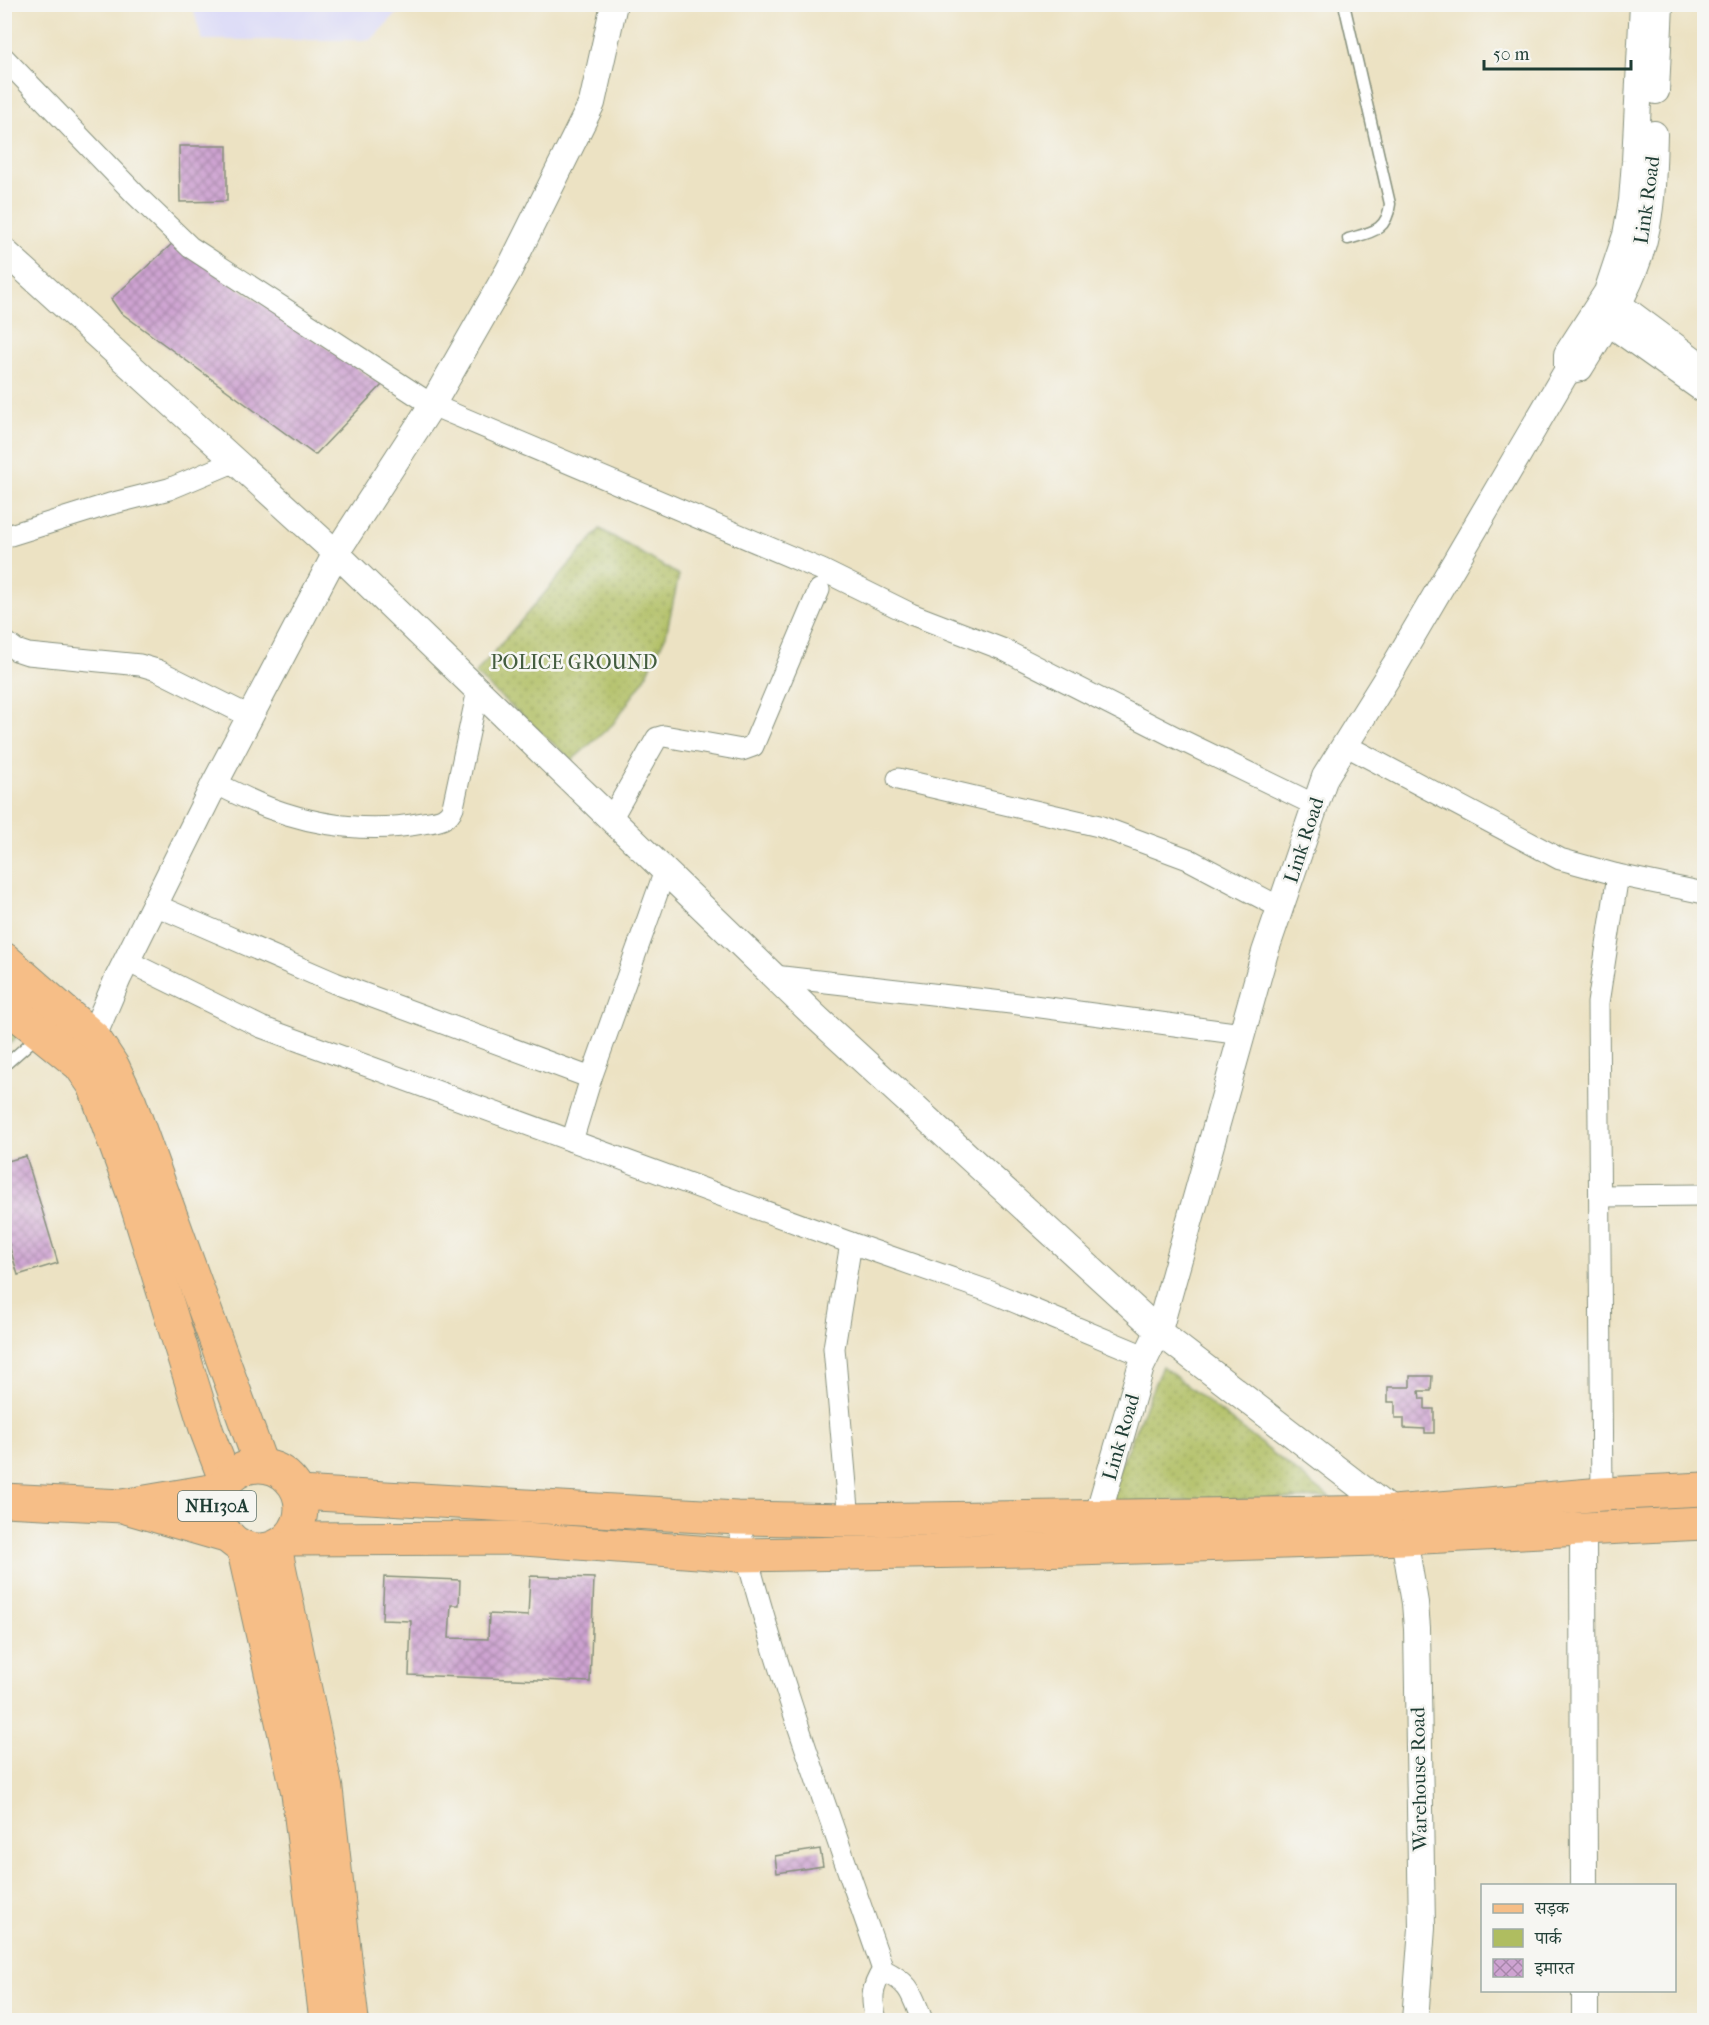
<svg xmlns="http://www.w3.org/2000/svg" width="1709" height="2025" viewBox="0 0 1709 2025" font-family="'IM FELL French Canon','Noto Serif Devanagari',serif">
  <style>
    .built { fill: #d8d7f8 }
    .green { fill: url(#green-dots); stroke: #677d4a; stroke-width: 1.5 }
    .building { fill: url(#building-cross-hatch) }
    .lines { fill: none; stroke-linecap: round; stroke-linejoin: round }
    .service-casing { stroke: #86907c; stroke-width: 13 }
    .minor-casing { stroke: #86907c; stroke-width: 23 }
    .tertiary-casing { stroke: #86907c; stroke-width: 28 }
    .primary-casing { stroke: #86907c; stroke-width: 35 }
    .trunk-casing { stroke: #86907c; stroke-width: 35 }
    .service { stroke: #fff; stroke-width: 10 }
    .minor { stroke: #fff; stroke-width: 21 }
    .tertiary { stroke: #fff; stroke-width: 26 }
    .primary { stroke: #f6be87; stroke-width: 33 }
    .trunk { stroke: #f6be87; stroke-width: 33 }
    .labels { text-anchor: middle; dominant-baseline: central; stroke-width: 5; stroke-linejoin: round; paint-order: stroke }
    .shield { fill: #f6f6f2; stroke: #60746d; stroke-width: 1.5 }
    .shield-label { font-size: 18px; font-weight: bold; fill: #1f3d34 }
    .street-label { font-size: 20px; fill: #1f3d34; stroke: #f6f6f2 }
    .park-label { font-size: 20px; fill: #435d3f; stroke: #f6f6f2 }
  </style>
  <defs>
    <pattern id="green-dots" width="8" height="8" patternUnits="userSpaceOnUse" patternTransform="scale(1.5)"><rect width="8" height="8" fill="#afbd60"/><path d="M2 2h.1M6 6h.1" fill="none" stroke="#8e9b50" stroke-width="1.8" stroke-linecap="round"/></pattern>
    <pattern id="building-cross-hatch" width="8" height="8" patternUnits="userSpaceOnUse" patternTransform="scale(1.5)"><rect width="8" height="8" fill="#cea3d1"/><path d="M0 0l8 8M0 8l8-8" fill="none" stroke="#a786aa"/></pattern>
  </defs>
  <rect width="100%" height="100%" fill="#f6f6f2"/>
  <filter id="ink" filterUnits="userSpaceOnUse"><feTurbulence type="fractalNoise" baseFrequency=".0167" numOctaves="2"/><feDisplacementMap in="SourceGraphic" scale="12" xChannelSelector="R" yChannelSelector="G"/><feConvolveMatrix kernelMatrix="1 2 1 2 8 2 1 2 1" color-interpolation-filters="sRGB"/></filter>
  <filter id="wash" filterUnits="userSpaceOnUse"><feTurbulence type="fractalNoise" baseFrequency=".008" numOctaves="4" result="noise"/><feDisplacementMap in="SourceGraphic" scale="24" xChannelSelector="R" yChannelSelector="G"/><feGaussianBlur stdDeviation="1.35" result="paint"/><feColorMatrix in="noise" values="0 0 0 0 0 0 0 0 0 0 0 0 0 0 0 0 0 1.4 0 .05"/><feComposite in="paint" operator="in"/></filter>
  <g filter="url(#wash)">
    <rect width="100%" height="100%" fill="#ece2c3"/>
    <!-- built -->
    <polygon class="built" points="192,5 192,4 427,5 396,14 371,40 202,40"/>
    <!-- green -->
    <g class="green">
      <polygon points="600,529 679,575 666,635 645,678 613,724 572,760 475,674"/>
      <polygon points="5,1018 18,1036 5,1049"/>
      <polygon points="1162,1366 1330,1498 1105,1503"/>
    </g>
    <g id="blocks">
      <!-- building -->
      <g class="building">
        <polygon points="179,146 227,146 227,201 180,202"/>
        <polygon points="173,243 382,385 315,455 120,312 111,299"/>
        <polygon points="26,1156 58,1263 18,1275 4,1228 4,1162"/>
        <polygon points="1410,1376 1432,1376 1431,1391 1419,1391 1420,1399 1425,1399 1425,1409 1434,1409 1434,1433 1425,1433 1425,1429 1404,1428 1404,1418 1395,1418 1395,1402 1388,1402 1388,1387 1410,1387"/>
        <polygon points="530,1576 594,1578 590,1682 409,1675 411,1621 382,1620 384,1577 460,1580 459,1605 451,1605 449,1638 488,1639 489,1614 528,1616"/>
        <polygon points="820,1849 823,1866 777,1873 775,1856"/>
      </g>
    </g>
  </g>
  <g filter="url(#ink)">
    <use href="#blocks" fill-opacity="0" stroke="#86907c" stroke-width="1.5"/>
    <g class="lines">
      <!-- service casing -->
      <g class="service-casing">
        <g id="service">
          <path d="M1344,4L1390,204C1387,231 1372,232 1348,239"/>
          <polyline points="4,1066 38,1036"/>
        </g>
      </g>
      <!-- minor casing -->
      <g class="minor-casing">
        <g id="minor">
          <polyline points="4,58 136,195 190,247 432,405 822,570 911,614 1002,649 1177,738 1315,805"/>
          <polyline points="4,537 110,504 169,489 236,461"/>
          <polyline points="4,641 16,650 28,654 140,665 157,670 249,716"/>
          <polyline points="1345,745 1560,859 1618,875 1704,893"/>
          <polyline points="898,779 1099,826 1188,859 1281,908"/>
          <path d="M215,783C233,792 251,801 269,808C318,826 372,833 423,823C436,821 448,821 453,807L478,690"/>
          <polyline points="611,819 657,738 664,736 742,750 753,746 819,590"/>
          <polyline points="155,905 335,983 591,1078"/>
          <polyline points="127,961 261,1027 851,1243 991,1292 1147,1357"/>
          <polyline points="774,976 1011,1003 1242,1034"/>
          <polyline points="572,1141 591,1078 665,871"/>
          <polyline points="1601,1196 1704,1195"/>
          <polyline points="1602,1494 1598,1003 1618,875"/>
          <path d="M737,1518C775,1672 831,1820 883,1970C911,1984 911,1992 922,2020"/>
          <polyline points="849,1520 834,1348 851,1243"/>
          <path d="M876,2020C871,1998 871,1989 883,1970"/>
        </g>
      </g>
      <!-- tertiary casing -->
      <g class="tertiary-casing">
        <g id="tertiary">
          <polyline points="1656,91 1660,4"/>
          <polyline points="4,251 336,553 817,1018 1163,1335 1393,1512 1404,1538 1415,1603 1417,1628 1422,1928 1415,2020"/>
          <polyline points="1619,305 1704,368"/>
          <polyline points="1608,322 1704,390"/>
          <path d="M1567,371L1580,368C1608,323 1638,278 1647,226C1653,195 1653,164 1654,134"/>
          <polyline points="86,1053 118,978 215,783 336,553 432,405 509,270 592,103 614,4"/>
          <polyline points="1583,1529 1584,1886"/>
          <polyline points="1096,1534 1097,1518 1141,1367 1159,1330 1265,952 1325,777 1395,665 1567,371 1567,354 1607,292 1626,235 1632,201 1635,161 1643,4"/>
          <polyline points="1585,1990 1585,2020"/>
        </g>
      </g>
      <!-- primary casing -->
      <g class="primary-casing">
        <g id="primary">
          <polyline points="4,959 94,1038 113,1067 130,1103 261,1465"/>
          <polyline points="4,996 22,1018 80,1065 94,1085 134,1196 207,1432 226,1482"/>
          <polyline points="299,1493 737,1518 849,1520 1393,1512 1602,1494 1704,1489"/>
          <polyline points="288,1539 511,1538 738,1555 1078,1549 1404,1538 1704,1523"/>
        </g>
      </g>
      <!-- trunk casing -->
      <g class="trunk-casing">
        <g id="trunk">
          <circle cx="259" cy="1508" r="42"/>
          <polyline points="4,1500 122,1506 222,1489"/>
          <polyline points="129,1508 229,1537"/>
          <polyline points="243,1547 298,1793 326,2020"/>
          <polyline points="275,1547 326,1789 352,2020"/>
        </g>
      </g>
      <!-- service -->
      <use href="#service" class="service"/>
      <!-- minor -->
      <use href="#minor" class="minor"/>
      <!-- tertiary -->
      <use href="#tertiary" class="tertiary"/>
      <!-- primary -->
      <use href="#primary" class="primary"/>
      <!-- trunk -->
      <use href="#trunk" class="trunk"/>
    </g>
  </g>
  <g class="labels">
    <!-- shield labels -->
    <rect class="shield" x="178" y="1491" width="78" height="30" rx="4.5"/>
    <g class="shield-label">
      <text x="217" y="1506">NH130A</text>
    </g>
    <!-- street labels -->
    <g class="street-label">
      <text transform="translate(1647 200) rotate(-82)">Link Road</text>
      <text transform="translate(1304 840) rotate(-72)">Link Road</text>
      <text transform="translate(1121 1437) rotate(-74)">Link Road</text>
      <text transform="translate(1419 1779) rotate(-91)">Warehouse Road</text>
    </g>
    <!-- park labels -->
    <g class="park-label">
      <text x="574" y="662">POLICE GROUND</text>
    </g>
  </g>
  <!-- margin -->
  <rect width="1709" height="2025" fill="none" stroke="#f6f6f2" stroke-width="24"/>
  <!-- legend -->
  <rect x="1481" y="1884" width="195" height="108" fill="#f6f6f2" stroke="#a0aca6" stroke-width="1.5"/>
  <rect x="1493" y="1904" width="30" height="9" fill="#f6be87" stroke="#a0aca6" stroke-width="1.5"/>
  <text x="1535" y="1914" font-size="18" fill="#1f3d34">सड़क</text>
  <rect x="1493" y="1929" width="30" height="18" fill="#afbd60" stroke="#a0aca6" stroke-width="1.5"/>
  <text x="1535" y="1944" font-size="18" fill="#1f3d34">पार्क</text>
  <rect x="1493" y="1959" width="30" height="18" fill="url(#building-cross-hatch)" stroke="#a0aca6" stroke-width="1.5"/>
  <text x="1535" y="1974" font-size="18" fill="#1f3d34">इमारत</text>
  <!-- scale -->
  <path d="M1484 60v9h147v-9" fill="none" stroke="#1f3d34" stroke-width="3"/>
  <text x="1493" y="60" font-size="18" fill="#1f3d34" stroke="#f6f6f2" stroke-width="4.5" paint-order="stroke">50 m</text>
</svg>
